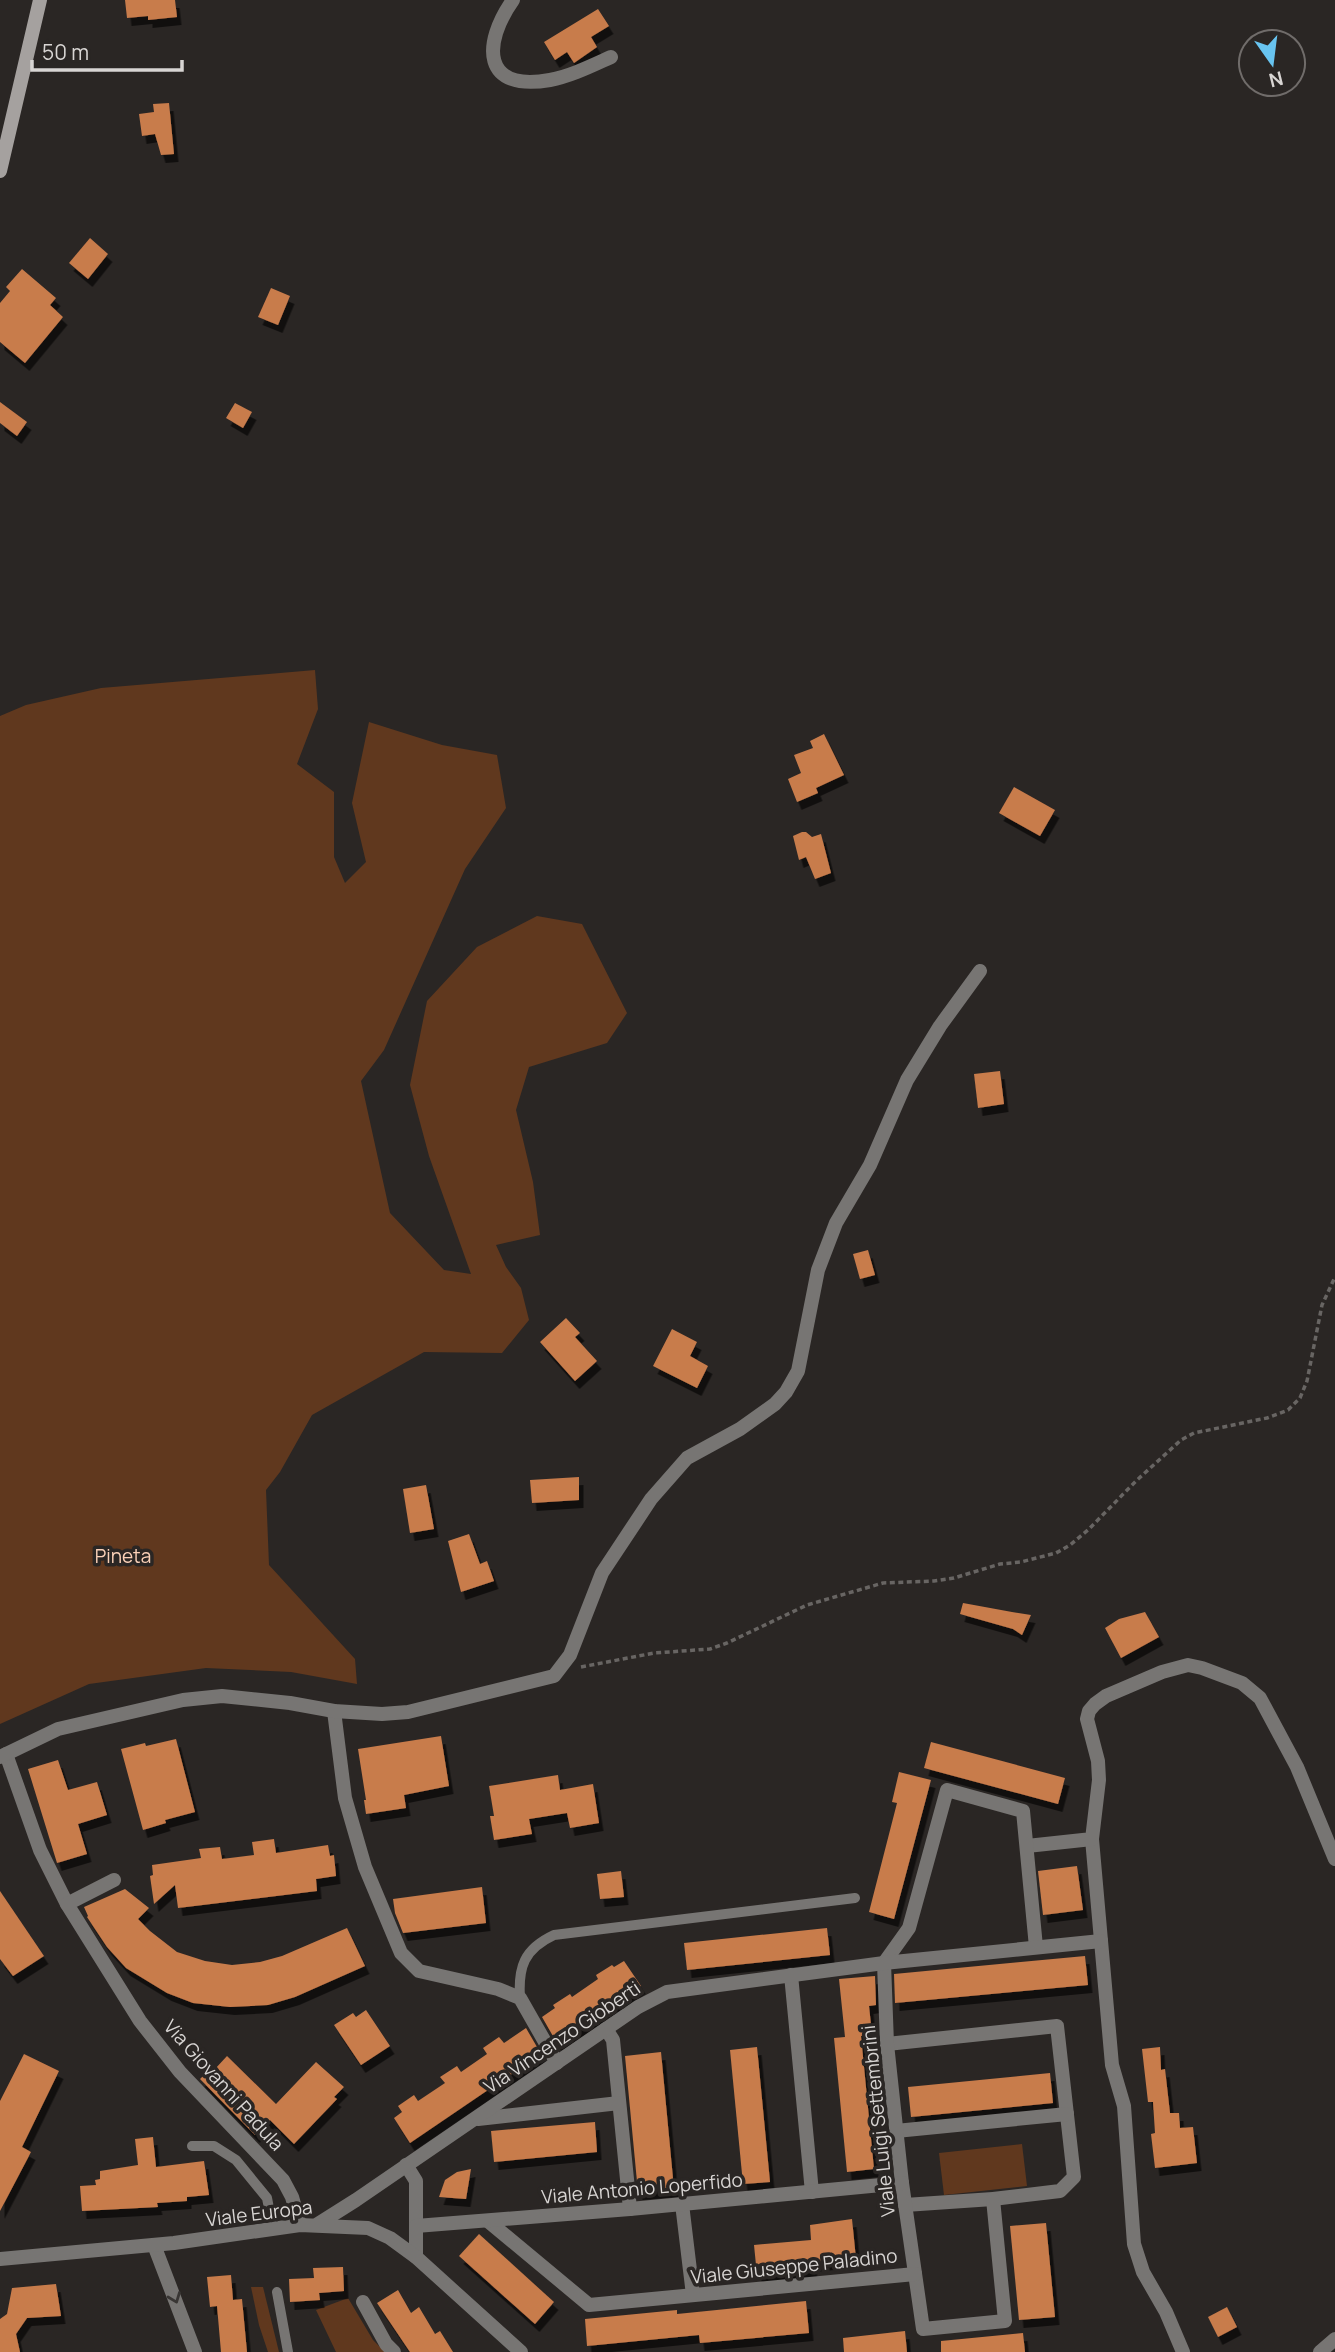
<svg xmlns="http://www.w3.org/2000/svg" width="1335" height="2352" viewBox="0 0 1335 2352" font-family="Manrope,sans-serif">
  <style>
    .green { fill: #60381e }
    .building { fill: #c87b4b; filter: url(#shadow) }
    .lines { fill: none; stroke-linecap: round; stroke-linejoin: round }
    .path { stroke: #686563; stroke-width: 3.5; stroke-dasharray: 5 3.5; stroke-linecap: butt }
    .lane { stroke: #777573; stroke-width: 10 }
    .street { stroke: #777573; stroke-width: 14 }
    .secondary { stroke: #a5a19f; stroke-width: 14 }
    .oneway { stroke: #393634 }
    .labels { text-anchor: middle; dominant-baseline: central; stroke-width: 7; stroke-linejoin: round; paint-order: stroke }
    .park-label { font-size: 19px; fill: #fbd1b8; stroke: #2a2624 }
    .street-label { font-size: 19px; fill: #d8d5d3; stroke: #2a2624 }
  </style>
  <defs>
    <filter id="shadow"><feDropShadow dx="4.5" dy="8" stdDeviation="0" flood-color="#0009"/></filter>
  </defs>
  <rect width="100%" height="100%" fill="#2a2624"/>
  <!-- green -->
  <g class="green">
    <polygon points="315,670 318,709 297,764 334,792 334,857 345,883 366,862 352,803 369,722 442,745 497,755 506,808 465,869 384,1050 361,1081 390,1213 444,1270 471,1274 429,1156 410,1085 427,1001 477,947 537,916 582,924 627,1013 607,1043 529,1067 516,1110 533,1182 540,1235 496,1245 506,1267 521,1288 529,1320 502,1353 424,1352 312,1415 280,1472 266,1490 269,1565 355,1659 357,1684 291,1672 206,1668 89,1684 0,1724 0,716 26,705 101,688"/>
    <polygon points="1022,2144 1027,2186 944,2195 939,2153"/>
    <polygon points="251,2287 263,2287 279,2352 268,2352 259,2325"/>
    <polygon points="348,2298 373,2340 385,2352 336,2352 316,2310"/>
  </g>
  <!-- building -->
  <g class="building">
    <polygon points="125,0 175,0 177,17 148,20 148,16 127,18"/>
    <polygon points="598,9 609,26 591,37 597,47 574,63 567,52 555,60 544,42"/>
    <polygon points="169,103 174,154 161,155 155,134 142,136 139,114 154,112 153,104"/>
    <polygon points="90,238 108,254 88,279 69,263"/>
    <polygon points="22,269 56,298 50,305 63,317 25,363 0,342 0,303 10,291 6,287"/>
    <polygon points="271,288 290,296 278,325 258,317"/>
    <polygon points="0,402 27,422 17,436 0,423"/>
    <polygon points="235,403 252,412 243,428 226,418"/>
    <polygon points="824,734 844,775 816,788 818,793 797,802 788,779 801,773 794,755 813,748 810,741"/>
    <polygon points="1014,787 1055,810 1040,836 999,813"/>
    <polygon points="802,832 806,832 812,837 821,834 831,873 815,879 806,857 799,860 793,836"/>
    <polygon points="1000,1071 1004,1104 978,1108 974,1074"/>
    <polygon points="868,1250 875,1275 860,1279 853,1254"/>
    <polygon points="566,1318 580,1333 575,1337 597,1361 575,1381 540,1342"/>
    <polygon points="672,1329 697,1342 690,1356 708,1366 697,1388 653,1366"/>
    <polygon points="579,1477 579,1500 532,1503 530,1480"/>
    <polygon points="426,1485 434,1529 410,1533 403,1489"/>
    <polygon points="469,1534 480,1564 487,1561 494,1581 461,1592 448,1541"/>
    <polygon points="963,1603 1012,1612 1031,1615 1022,1635 1013,1629 960,1614"/>
    <polygon points="1145,1612 1159,1637 1121,1658 1105,1628 1119,1619"/>
    <polygon points="441,1736 449,1786 404,1795 406,1808 366,1814 364,1800 366,1800 358,1749"/>
    <polygon points="176,1739 195,1812 165,1820 166,1823 143,1830 121,1749 145,1743 146,1746"/>
    <polygon points="931,1742 1065,1778 1058,1804 924,1768"/>
    <polygon points="58,1760 68,1790 97,1782 107,1815 78,1824 87,1854 57,1863 28,1769"/>
    <polygon points="899,1772 931,1780 894,1919 869,1912 897,1803 892,1802"/>
    <polygon points="558,1775 560,1790 593,1784 599,1823 570,1828 567,1813 529,1819 532,1834 494,1840 490,1816 494,1816 489,1786"/>
    <polygon points="274,1839 276,1853 328,1845 330,1856 334,1855 336,1876 316,1879 317,1891 178,1908 175,1885 154,1904 150,1876 153,1875 152,1865 201,1858 199,1849 220,1847 222,1859 254,1855 252,1842"/>
    <polygon points="1077,1866 1083,1910 1043,1915 1038,1871"/>
    <polygon points="621,1871 624,1897 600,1899 597,1874"/>
    <polygon points="482,1887 486,1923 403,1933 395,1913 393,1899"/>
    <polygon points="125,1889 149,1908 138,1919 150,1931 177,1952 205,1961 232,1965 260,1962 282,1956 347,1928 365,1966 295,1997 268,2005 230,2007 193,2003 167,1993 126,1968 107,1947 87,1917 88,1916 84,1907"/>
    <polygon points="0,1891 44,1956 13,1976 0,1959"/>
    <polygon points="827,1928 830,1955 687,1970 684,1943"/>
    <polygon points="1085,1956 1088,1985 895,2003 894,1974"/>
    <polygon points="624,1961 641,1986 557,2043 542,2017 555,2008 553,2005 570,1994 572,1997 598,1979 596,1975 612,1965 614,1967"/>
    <polygon points="875,1976 876,2005 869,2006 872,2034 861,2036 874,2169 847,2172 834,2038 845,2037 839,1979"/>
    <polygon points="366,2010 390,2046 361,2065 334,2025 353,2013 356,2017"/>
    <polygon points="526,2028 541,2054 410,2143 394,2118 402,2112 398,2106 414,2095 418,2101 445,2083 440,2077 457,2066 461,2072 487,2054 483,2048 499,2037 504,2043"/>
    <polygon points="757,2047 770,2182 743,2184 730,2050"/>
    <polygon points="1160,2047 1161,2070 1165,2069 1170,2113 1179,2113 1180,2128 1193,2127 1197,2163 1155,2168 1151,2134 1155,2133 1153,2102 1148,2102 1142,2049"/>
    <polygon points="661,2052 674,2189 638,2192 625,2056"/>
    <polygon points="24,2054 59,2071 22,2147 31,2152 0,2211 0,2101"/>
    <polygon points="227,2056 276,2104 316,2062 344,2087 334,2097 337,2099 294,2144 270,2120 255,2135 200,2079 212,2067 215,2069"/>
    <polygon points="1050,2073 1053,2103 911,2117 908,2087"/>
    <polygon points="595,2122 597,2152 494,2162 491,2131"/>
    <polygon points="153,2137 156,2167 204,2161 209,2195 187,2197 187,2201 157,2203 158,2207 82,2211 80,2186 96,2185 95,2180 100,2179 100,2171 138,2165 135,2139"/>
    <polygon points="471,2169 466,2199 439,2197 445,2180 457,2172"/>
    <polygon points="852,2219 856,2259 812,2264 813,2270 757,2275 754,2245 811,2240 810,2225"/>
    <polygon points="1046,2223 1055,2317 1019,2320 1010,2226"/>
    <polygon points="479,2234 554,2302 535,2324 459,2256"/>
    <polygon points="343,2267 344,2291 319,2293 320,2300 290,2302 289,2279 314,2278 313,2268"/>
    <polygon points="231,2275 233,2300 242,2299 247,2352 221,2352 217,2306 210,2307 207,2277"/>
    <polygon points="56,2284 61,2316 27,2318 16,2334 20,2352 0,2352 0,2319 7,2314 12,2288"/>
    <polygon points="398,2290 411,2313 419,2307 435,2334 440,2331 453,2352 410,2352 377,2303"/>
    <polygon points="806,2301 809,2333 700,2343 699,2335 587,2346 585,2319 677,2310 677,2314"/>
    <polygon points="1227,2307 1237,2327 1218,2337 1208,2317"/>
    <polygon points="905,2331 907,2352 844,2352 843,2338"/>
    <polygon points="1023,2333 1025,2352 941,2352 941,2341"/>
  </g>
  <g class="lines">
    <!-- path -->
    <polyline class="path" points="581,1667 654,1653 710,1649 727,1643 807,1605 883,1583 934,1581 954,1578 1000,1564 1021,1562 1056,1553 1070,1545 1088,1530 1136,1481 1181,1440 1194,1433 1267,1418 1288,1410 1300,1398 1307,1381 1322,1305 1335,1277"/>
    <!-- lane -->
    <g class="lane">
      <path d="M520,1998C518,1967 524,1949 554,1935L855,1898"/>
      <polyline points="192,2146 214,2146 236,2160 267,2198 273,2229"/>
      <polyline points="277,2292 288,2352"/>
    </g>
    <!-- street -->
    <g class="street">
      <path d="M513,0C482,44 482,92 550,80C571,76 591,66 611,57"/>
      <polyline points="334,1711 345,1798 365,1867 401,1953 419,1971 498,1989 520,1998 557,2063"/>
      <polyline points="6,1754 40,1850 67,1904"/>
      <polyline points="0,1757 58,1729 183,1700 222,1696 290,1703 334,1711 382,1714 408,1712 554,1676 570,1655 602,1573 651,1499 687,1458 740,1429 775,1404 786,1392 798,1371 818,1270 836,1223 870,1165 907,1080 940,1026 980,971"/>
      <polyline points="1092,1839 1112,2065 1124,2106 1134,2244 1143,2272 1166,2312 1183,2352"/>
      <polyline points="1027,1846 1092,1839 1099,1780 1098,1761 1087,1719 1089,1711 1095,1704 1106,1696 1162,1672 1188,1665 1202,1668 1242,1683 1260,1698 1297,1767 1335,1859"/>
      <polyline points="114,1880 67,1904 140,2021 180,2072 283,2180 292,2197 300,2225"/>
      <polyline points="791,1975 812,2192"/>
      <polyline points="606,2029 613,2040 630,2209"/>
      <polyline points="887,2044 1057,2026 1074,2177 1060,2191 993,2199 905,2205"/>
      <polyline points="478,2119 619,2103"/>
      <polyline points="896,2131 1067,2114"/>
      <polyline points="406,2165 416,2181 416,2226"/>
      <polyline points="993,2199 1005,2321 923,2329 902,2183 887,2044 884,1963 909,1928 947,1790 1023,1811 1036,1947"/>
      <polyline points="682,2204 693,2295"/>
      <polyline points="488,2221 589,2305 915,2274"/>
      <polyline points="318,2224 356,2200 638,2007 667,1992 884,1963 1101,1941"/>
      <polyline points="154,2245 195,2352"/>
      <polyline points="416,2257 416,2226 630,2209 902,2183"/>
      <polyline points="0,2259 174,2243 300,2225 368,2228 390,2238 416,2257 521,2352"/>
      <polyline points="363,2302 386,2344 394,2352"/>
      <polyline points="1320,2352 1335,2339"/>
    </g>
    <!-- secondary -->
    <polyline class="secondary" points="0,171 40,0"/>
  </g>
  <!-- one-way arrows -->
  <defs><path id="oneway-chevron" d="M-2-3.5L2.5 0L-2 3.5" fill="none" stroke-width="1.6" stroke-linecap="round" stroke-linejoin="round" transform="scale(1.75)"/></defs>
  <use class="oneway" href="#oneway-chevron" transform="translate(175 2298) rotate(69)"/>
  <g class="labels">
    <!-- park labels -->
    <g class="park-label">
      <text x="123" y="1556">Pineta</text>
    </g>
    <!-- street labels -->
    <g class="street-label">
      <text transform="translate(562 2037) rotate(-34)">Via Vincenzo Gioberti</text>
      <text transform="translate(224 2085) rotate(48)">Via Giovanni Padula</text>
      <text transform="translate(878 2121) rotate(-96)">Viale Luigi Settembrini</text>
      <text transform="translate(642 2188) rotate(-5)">Viale Antonio Loperfido</text>
      <text transform="translate(259 2213) rotate(-7)">Viale Europa</text>
      <text transform="translate(794 2266) rotate(-6)">Viale Giuseppe Paladino</text>
    </g>
  </g>
  <!-- north arrow -->
  <g transform="translate(1272 63) rotate(166)"><circle r="33" fill="#2a2624" stroke="#706c6a" stroke-width="2"/>
  <path d="M0-5L12 26L0 18L-12 26Z" fill="#68c4f0"/>
  <text y="-10" font-size="19" font-weight="bold" text-anchor="middle" fill="#d8d5d3">N</text>
  </g>
  <!-- scale -->
  <path d="M32 60v10h150v-10" fill="none" stroke="#d8d5d3" stroke-width="3.5"/>
  <text x="42" y="60" font-size="21" fill="#d8d5d3" stroke="#2a2624" stroke-width="5" paint-order="stroke">50 m</text>
</svg>
